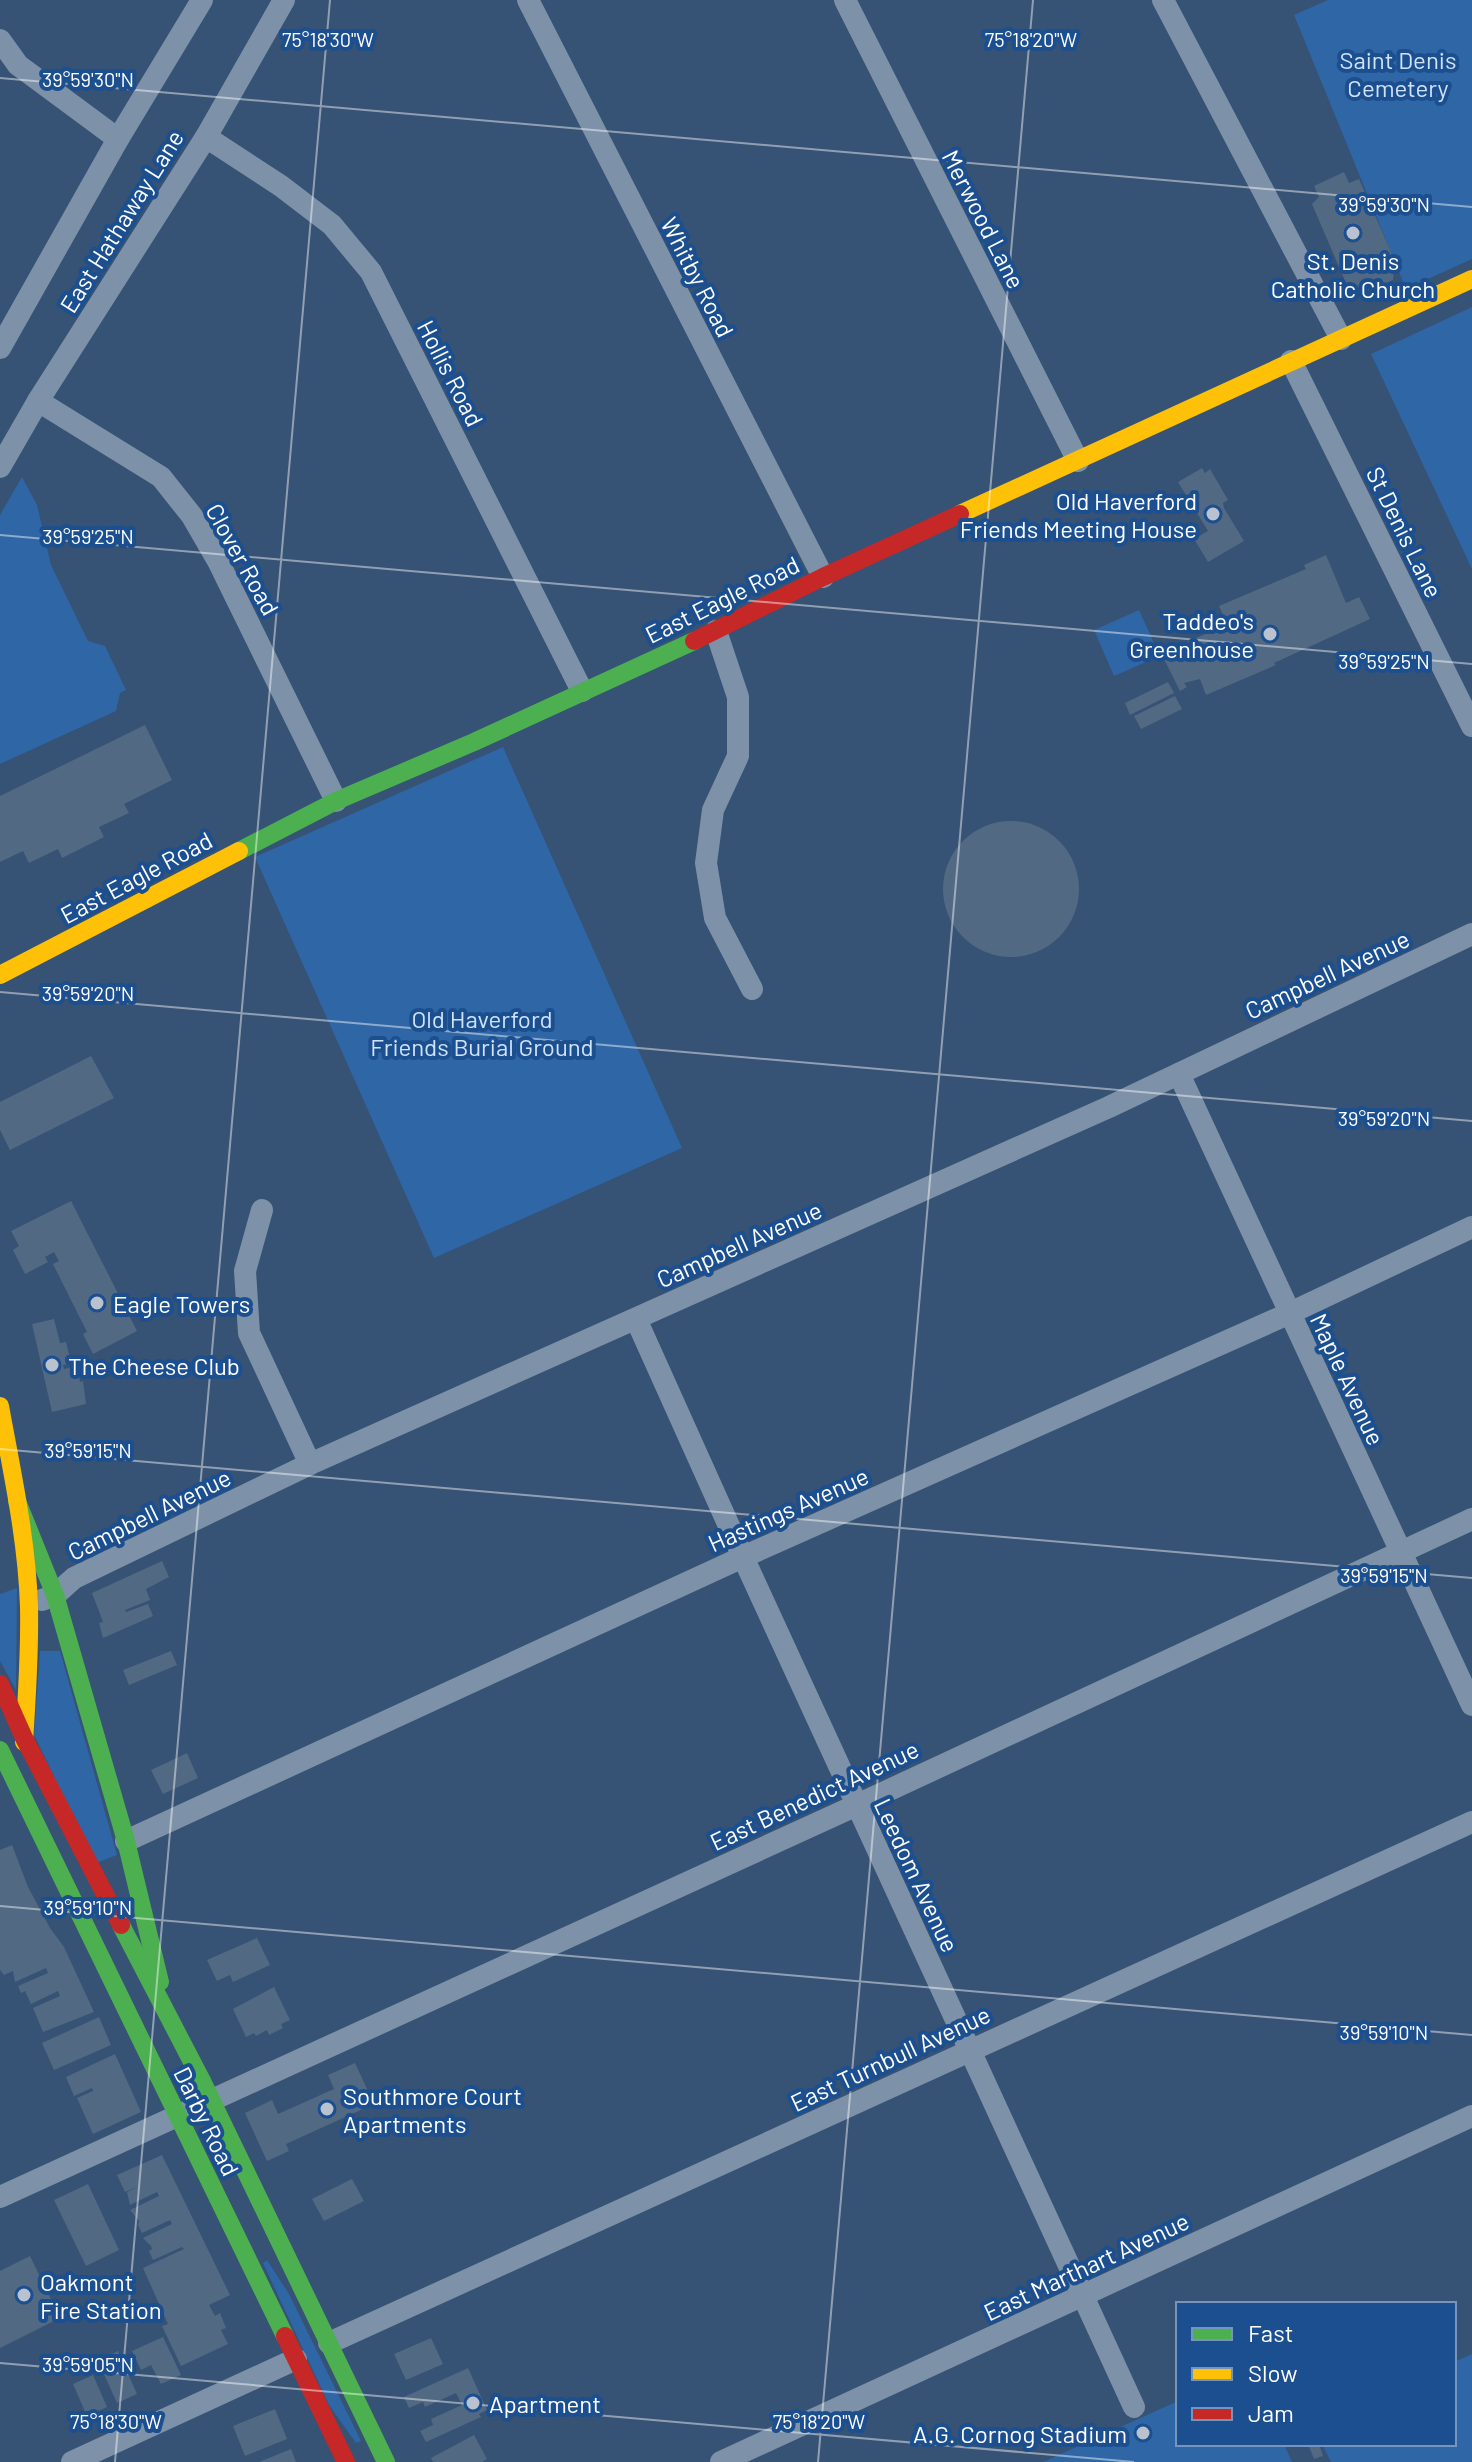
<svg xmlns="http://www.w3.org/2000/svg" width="1472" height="2462" viewBox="0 0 1472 2462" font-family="Barlow,sans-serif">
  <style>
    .green { fill: #2f66a5 }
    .building { fill: #526984 }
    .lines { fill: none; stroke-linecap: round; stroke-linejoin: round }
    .street { stroke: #7d92a8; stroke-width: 22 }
    .fast { stroke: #4caf50; stroke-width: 18 }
    .slow { stroke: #ffc107; stroke-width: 18 }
    .jam { stroke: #c62828; stroke-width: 18 }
    .ticks { fill: none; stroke: #fff; stroke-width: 2; stroke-opacity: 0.45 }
    .poi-dot { fill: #b9c2ce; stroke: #1b4f8f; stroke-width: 3 }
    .labels { text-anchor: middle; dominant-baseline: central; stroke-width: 8; stroke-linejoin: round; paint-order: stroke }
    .park-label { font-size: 24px; fill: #cfe3fa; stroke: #1b4f8f }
    .street-label { font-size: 24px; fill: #fff; stroke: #1b4f8f }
    .poi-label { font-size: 24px; fill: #fff; stroke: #1b4f8f; text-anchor: start }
    .ticks-label { font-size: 20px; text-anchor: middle; fill: #fff; stroke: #1b4f8f; stroke-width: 8; stroke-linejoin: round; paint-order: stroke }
  </style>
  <rect width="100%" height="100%" fill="#365274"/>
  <!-- green -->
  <g class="green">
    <polygon points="1328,0 1472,0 1472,259 1406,289 1294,15"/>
    <polygon points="1472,307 1472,569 1371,354"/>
    <polygon points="22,477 37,505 51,565 88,641 105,646 126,690 120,693 116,711 0,764 0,515"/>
    <polygon points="1139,610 1160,656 1114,676 1094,630"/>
    <polygon points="503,747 682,1148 434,1258 255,857"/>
    <polygon points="17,1588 16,1690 0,1661 0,1594"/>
    <polygon points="40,1651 60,1651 117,1855 96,1863 34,1735"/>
    <polygon points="267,2260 289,2294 361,2441 356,2443 329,2405 263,2263"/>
    <polygon points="1472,2354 1472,2462 1331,2462 1322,2444 1454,2444 1454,2362"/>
    <polygon points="1178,2401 1178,2444 1284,2444 1292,2462 1043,2462"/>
  </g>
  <!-- building -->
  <g class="building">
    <polygon points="1344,172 1349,183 1359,179 1395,261 1393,280 1352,297 1312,204 1319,197 1314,186"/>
    <polygon points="1202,468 1205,473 1210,469 1228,500 1223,503 1224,508 1244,541 1208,562 1194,539 1208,531 1178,482"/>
    <polygon points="1326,555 1346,603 1359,597 1370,619 1274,663 1276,665 1206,695 1200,679 1184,683 1187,687 1180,691 1163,657 1181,645 1227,624 1219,606 1306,569 1304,565"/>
    <polygon points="1168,682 1174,693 1130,715 1125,703"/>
    <polygon points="1175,696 1182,709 1141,729 1134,716"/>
    <polygon points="145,725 172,780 124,804 129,813 99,827 104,837 62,858 58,849 29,863 23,851 0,862 0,796"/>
    <circle cx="1011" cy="889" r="68"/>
    <polygon points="91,1056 114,1098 10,1150 0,1130 0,1102"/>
    <polygon points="71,1201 137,1331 93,1354 83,1334 87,1332 53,1264 59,1261 54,1252 45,1257 48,1262 25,1274 13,1250 19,1246 11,1231"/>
    <polygon points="54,1319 60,1343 66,1342 71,1363 63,1365 64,1369 77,1366 80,1382 83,1381 86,1404 52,1412 32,1324"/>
    <polygon points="162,1561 169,1577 146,1589 150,1600 125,1610 126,1612 148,1604 153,1616 103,1638 99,1623 103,1622 92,1593"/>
    <polygon points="171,1651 177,1665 129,1685 123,1670"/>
    <polygon points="187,1753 198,1778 163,1794 151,1770"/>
    <polygon points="12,1845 28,1887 50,1928 64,1947 94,2012 43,2032 33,2008 60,1996 58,1991 31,2004 25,1991 21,1993 18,1986 48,1973 46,1968 15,1982 13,1971 4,1975 0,1970 0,1850"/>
    <polygon points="257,1938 270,1965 233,1982 230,1975 217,1981 207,1960"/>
    <polygon points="274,1987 290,2020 281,2024 283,2028 269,2035 267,2030 256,2036 254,2033 246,2037 233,2009"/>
    <polygon points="99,2017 111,2045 54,2070 42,2043"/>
    <polygon points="115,2054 141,2112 93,2134 77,2098 93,2091 92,2088 74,2096 66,2077"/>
    <polygon points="355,2063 374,2104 286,2144 289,2151 267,2161 245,2113 272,2100 278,2114 334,2089 328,2075"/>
    <polygon points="162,2155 230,2295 209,2305 215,2316 220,2313 226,2328 221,2330 228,2344 181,2366 162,2326 168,2324 143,2268 184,2249 182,2247 153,2260 149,2251 152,2249 151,2246 143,2238 172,2224 170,2220 142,2233 138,2225 139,2221 130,2210 159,2196 157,2192 130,2205 127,2192 140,2186 125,2192 117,2175"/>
    <polygon points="352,2179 364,2201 324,2221 312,2199"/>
    <polygon points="88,2184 119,2250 86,2266 54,2200"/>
    <polygon points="30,2256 60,2318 0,2348 0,2271"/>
    <polygon points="163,2337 181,2375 161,2384 151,2365 141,2370 132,2351"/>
    <polygon points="431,2338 443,2364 406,2380 394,2354"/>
    <polygon points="118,2351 137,2394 117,2403 98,2361"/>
    <polygon points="468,2368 487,2410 479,2414 481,2417 426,2442 420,2431 433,2425 431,2419 462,2405 456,2393 425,2407 423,2402 409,2408 404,2397"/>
    <polygon points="93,2375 107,2407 87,2416 73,2384"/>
    <polygon points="275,2409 287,2439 245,2456 233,2426"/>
    <polygon points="474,2435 487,2459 482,2462 433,2462 431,2458"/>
    <polygon points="1308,2444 1319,2444 1323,2456 1314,2459"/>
    <polygon points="291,2449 296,2462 259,2462"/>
  </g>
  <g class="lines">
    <!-- street -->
    <g class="street">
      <polyline points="528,0 823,577"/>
      <polyline points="845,0 1078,461"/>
      <polyline points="1163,0 1341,339"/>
      <polyline points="0,40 18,65 118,139"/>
      <polyline points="206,137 281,186 332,225 371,272 582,691"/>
      <polyline points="0,348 118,139 202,0"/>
      <polyline points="1291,361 1472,726"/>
      <polyline points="38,401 161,477 192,516 218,561 336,801"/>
      <polyline points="0,467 38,401 206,137 284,0"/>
      <polyline points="716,631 738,697 738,756 713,810 706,863 715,918 752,989"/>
      <polyline points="1179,1074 1472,1705"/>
      <polyline points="262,1210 245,1271 249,1333 310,1464"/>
      <polyline points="636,1319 743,1557 1134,2407"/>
      <polyline points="42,1600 55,1595 74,1578 310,1464 1109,1107 1472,934"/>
      <polyline points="126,1841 743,1557 1288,1314 1472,1227"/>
      <polyline points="0,2197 857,1805 1472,1519"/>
      <polyline points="329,2343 1472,1822"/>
      <polyline points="72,2462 296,2359"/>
      <polyline points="721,2462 1472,2116"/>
    </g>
    <!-- fast -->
    <g class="fast">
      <polyline points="239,851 336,801 474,742 694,641"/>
      <polyline points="17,1501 55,1595 126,1841 160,1982"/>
      <polyline points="0,1750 285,2336"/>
      <polyline points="121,1925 202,2081 386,2462"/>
    </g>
    <!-- slow -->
    <g class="slow">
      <polyline points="960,514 1472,279"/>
      <polyline points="0,975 239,851"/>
      <path d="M0,1406C12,1472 27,1540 29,1607C30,1652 27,1697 24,1742"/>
    </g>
    <!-- jam -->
    <g class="jam">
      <polyline points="694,641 823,577 960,514"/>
      <polyline points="0,1684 24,1738 121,1925"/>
      <polyline points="285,2336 346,2462"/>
    </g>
  </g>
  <!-- ticks -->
  <path class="ticks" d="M0,78L1472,207M0,535L1472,664M0,992L1472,1121M0,1449L1472,1578M0,1906L1472,2035M0,2363L1134,2462M115,2462L330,0M818,2462L1033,0"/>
  <!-- markers -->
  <g class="poi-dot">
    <circle cx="1353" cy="233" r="8"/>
    <circle cx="1213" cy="514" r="8"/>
    <circle cx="1270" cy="634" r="8"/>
    <circle cx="97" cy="1303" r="8"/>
    <circle cx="52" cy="1365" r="8"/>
    <circle cx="327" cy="2109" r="8"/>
    <circle cx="24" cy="2295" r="8"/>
    <circle cx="473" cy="2403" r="8"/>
    <circle cx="1143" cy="2433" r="8"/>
  </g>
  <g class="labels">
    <!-- park labels -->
    <g class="park-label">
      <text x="1398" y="59">Saint Denis<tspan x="1398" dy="28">Cemetery</tspan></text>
      <text x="482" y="1018">Old Haverford<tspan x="482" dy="28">Friends Burial Ground</tspan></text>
    </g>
    <!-- street labels -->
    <g class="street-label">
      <text transform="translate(984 219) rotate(63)">Merwood Lane</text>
      <text transform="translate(121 221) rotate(-58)">East Hathaway Lane</text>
      <text transform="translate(698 277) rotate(63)">Whitby Road</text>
      <text transform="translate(451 373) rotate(63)">Hollis Road</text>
      <text transform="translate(1405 532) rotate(64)">St Denis Lane</text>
      <text transform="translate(243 559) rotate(61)">Clover Road</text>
      <text transform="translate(722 599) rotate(-26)">East Eagle Road</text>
      <text transform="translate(136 877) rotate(-28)">East Eagle Road</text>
      <text transform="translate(1327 974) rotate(-25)">Campbell Avenue</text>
      <text transform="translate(739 1244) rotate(-24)">Campbell Avenue</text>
      <text transform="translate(1348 1379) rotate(65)">Maple Avenue</text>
      <text transform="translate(788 1509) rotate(-24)">Hastings Avenue</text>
      <text transform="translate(149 1514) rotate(-26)">Campbell Avenue</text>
      <text transform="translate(814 1795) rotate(-25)">East Benedict Avenue</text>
      <text transform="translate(917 1875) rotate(65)">Leedom Avenue</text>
      <text transform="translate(890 2058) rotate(-25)">East Turnbull Avenue</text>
      <text transform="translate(207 2121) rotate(64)">Darby Road</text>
      <text transform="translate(1086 2266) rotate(-25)">East Marthart Avenue</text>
    </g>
    <!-- poi labels -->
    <g class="poi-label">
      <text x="1353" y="260" text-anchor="middle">St. Denis<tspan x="1353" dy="28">Catholic Church</tspan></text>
      <text x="1197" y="500" text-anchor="end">Old Haverford<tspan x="1197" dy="28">Friends Meeting House</tspan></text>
      <text x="1254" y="620" text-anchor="end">Taddeo's<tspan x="1254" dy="28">Greenhouse</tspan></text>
      <text x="113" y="1303">Eagle Towers</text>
      <text x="68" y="1365">The Cheese Club</text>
      <text x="343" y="2095">Southmore Court<tspan x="343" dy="28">Apartments</tspan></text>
      <text x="40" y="2281">Oakmont<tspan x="40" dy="28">Fire Station</tspan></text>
      <text x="489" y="2403">Apartment</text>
      <text x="1127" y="2433" text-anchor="end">A.G. Cornog Stadium</text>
    </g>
  </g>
  <g class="ticks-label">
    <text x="328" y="47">75°18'30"W</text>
    <text x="1031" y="47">75°18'20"W</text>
    <text x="88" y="87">39°59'30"N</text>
    <text x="1384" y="212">39°59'30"N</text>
    <text x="88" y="544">39°59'25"N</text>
    <text x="1384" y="669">39°59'25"N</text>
    <text x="88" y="1001">39°59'20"N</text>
    <text x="1384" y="1126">39°59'20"N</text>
    <text x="88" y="1458">39°59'15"N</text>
    <text x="1384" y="1583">39°59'15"N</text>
    <text x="88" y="1915">39°59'10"N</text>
    <text x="1384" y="2040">39°59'10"N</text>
    <text x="88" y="2372">39°59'05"N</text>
    <text x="116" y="2429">75°18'30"W</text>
    <text x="819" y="2429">75°18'20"W</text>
  </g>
  <!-- legend -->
  <rect x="1176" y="2302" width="280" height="144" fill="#1b4f8f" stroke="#7695bc" stroke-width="2"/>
  <rect x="1192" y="2328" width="40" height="12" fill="#4caf50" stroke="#7695bc" stroke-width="2"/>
  <text x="1248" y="2342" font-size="24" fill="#ffffff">Fast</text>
  <rect x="1192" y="2368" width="40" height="12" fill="#ffc107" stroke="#7695bc" stroke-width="2"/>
  <text x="1248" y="2382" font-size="24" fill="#ffffff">Slow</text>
  <rect x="1192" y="2408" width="40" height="12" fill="#c62828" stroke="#7695bc" stroke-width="2"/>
  <text x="1248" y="2422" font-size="24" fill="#ffffff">Jam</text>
</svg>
